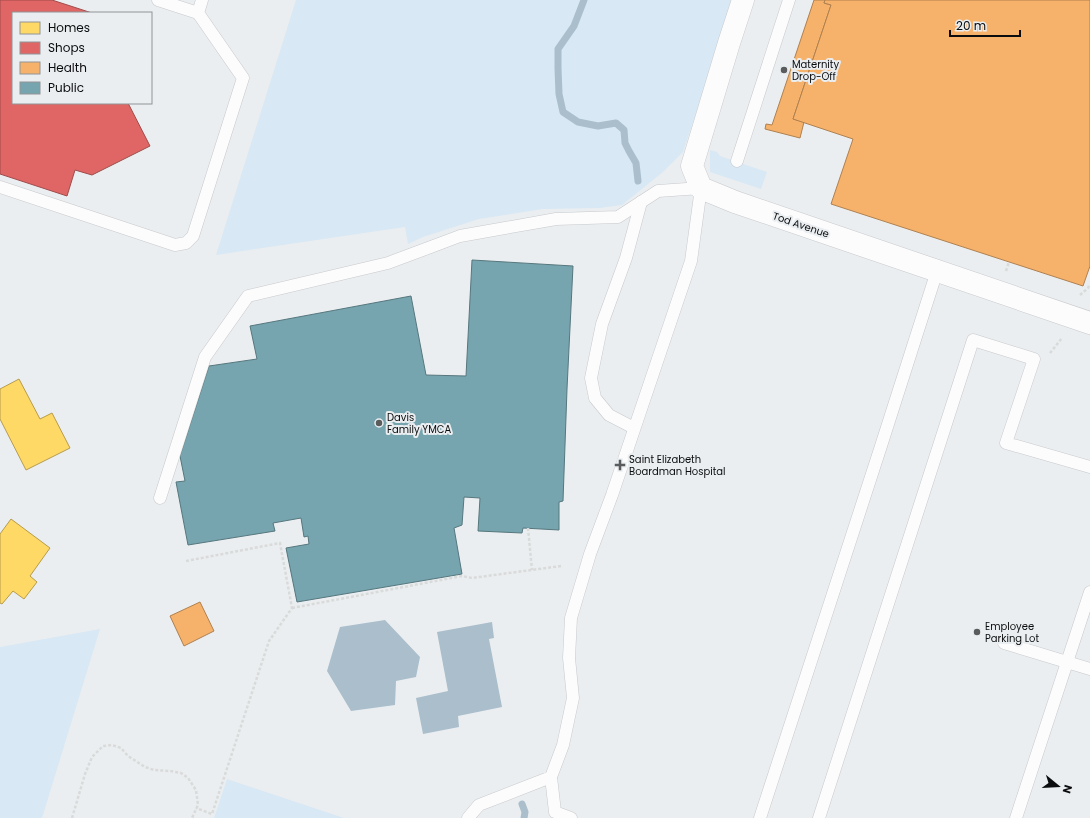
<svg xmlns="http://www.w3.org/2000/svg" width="1090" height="818" viewBox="0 0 1090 818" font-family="Poppins,sans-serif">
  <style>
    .green { fill: #d8e8f4 }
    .water { fill: #aabecc }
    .homes { fill: #ffd966; stroke: #b69c4b }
    .shops { fill: #e06666; stroke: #a04b4b }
    .health { fill: #f6b26b; stroke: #b0804f }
    .public { fill: #76a5af; stroke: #56777e }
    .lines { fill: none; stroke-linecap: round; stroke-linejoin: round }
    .stream { stroke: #aabecc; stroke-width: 7 }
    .lane-casing { stroke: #c7c9cb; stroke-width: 13 }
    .street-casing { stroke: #c7c9cb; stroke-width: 23 }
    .path { stroke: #d9dada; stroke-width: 2.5; stroke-dasharray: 3 2; stroke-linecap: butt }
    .lane { stroke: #fcfcfd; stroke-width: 12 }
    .street { stroke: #fcfcfd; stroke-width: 22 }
    .poi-dot { fill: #595b5c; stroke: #eaeef1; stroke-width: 1.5 }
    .labels { text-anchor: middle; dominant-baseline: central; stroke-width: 4; stroke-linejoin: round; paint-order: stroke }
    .poi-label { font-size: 10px; fill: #0b0c0d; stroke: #eaeef1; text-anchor: start }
    .street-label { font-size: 10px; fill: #0b0c0d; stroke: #eaeef1 }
  </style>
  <rect width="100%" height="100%" fill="#ebeef0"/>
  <!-- green -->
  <g class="green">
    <polygon points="296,0 734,0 683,152 663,172 622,205 600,208 543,209 479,219 423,237 408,244 405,227 216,255"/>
    <polygon points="710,150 717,152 720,156 767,172 761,189 710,172"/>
    <polygon points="100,629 42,818 0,818 0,647"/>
    <polygon points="227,779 344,818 214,818"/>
  </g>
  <!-- water -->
  <g class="water">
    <polygon points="385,620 420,657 416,677 396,681 395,705 351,711 327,671 340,627"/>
    <polygon points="492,622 494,638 489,639 502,707 458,716 459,727 423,734 416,698 448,691 437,632"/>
  </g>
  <!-- homes -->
  <g class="homes">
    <polygon points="19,379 40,419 52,413 70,448 26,470 0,419 0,389"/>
    <polygon points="11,519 50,548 30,576 37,582 24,599 13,591 2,604 0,603 0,534"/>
  </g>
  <!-- shops -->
  <polygon class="shops" points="0,0 52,0 92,13 13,13 13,103 128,103 150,146 92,175 75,170 67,196 0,174"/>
  <!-- health -->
  <g class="health">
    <polygon points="814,0 825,0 824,3 831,5 793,119 804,122 800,138 765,129 766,124 772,125"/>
    <polygon points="825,0 1090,0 1090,266 1083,286 831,204 853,139 793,119 831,5 824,3"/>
    <polygon points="200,602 214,631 184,646 170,616"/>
  </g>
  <!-- public -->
  <polygon class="public" points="472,260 573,266 567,389 563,501 559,502 559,530 523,528 522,533 478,531 480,498 464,497 462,525 454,528 462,574 297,602 286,548 309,544 308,536 304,537 301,518 273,523 275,531 188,545 176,482 185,481 180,456 209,366 257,359 250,326 411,296 426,375 466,376"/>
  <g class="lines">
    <!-- stream -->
    <g class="stream">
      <polyline points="584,0 574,26 558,49 558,68 559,94 563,112 578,122 598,126 616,123 624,130 625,143 629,151 636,163 638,181"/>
      <polyline points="522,804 525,812 524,818"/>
    </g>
    <!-- lane casing -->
    <g class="lane-casing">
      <g id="lane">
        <polyline points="158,0 198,13"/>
        <polyline points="737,161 789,0"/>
        <polyline points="0,187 175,245 186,243 193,236 243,78 198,13 202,0"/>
        <polyline points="634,428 609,415 595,398 591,378 602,324 626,258 641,202"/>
        <polyline points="160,498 205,357 248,296 388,263 460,236 556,219 618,217 658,191 701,188 691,261 612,495 590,554 571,618 569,658 573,698 563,745 551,777 479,805 468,818"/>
        <polyline points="1004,643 1090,669"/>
        <polyline points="551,777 555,812 571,818"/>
        <polyline points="760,818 881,446 937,271"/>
        <polyline points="819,818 973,340 1034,359 1006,443 1090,467"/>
        <polyline points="1016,818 1090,592"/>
      </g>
    </g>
    <!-- street casing -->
    <g class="street-casing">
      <polyline id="street" points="743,0 729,43 692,166 701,188 735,202 1090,323"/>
    </g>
    <!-- path -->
    <g class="path">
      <polyline points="1006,271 1009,262"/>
      <polyline points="1080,295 1088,288 1090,284"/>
      <polyline points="1050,353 1062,338"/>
      <polyline points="528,528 532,570"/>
      <polyline points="186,561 280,543 292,608 269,641 212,814 196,808"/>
      <polyline points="292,608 462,576 472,578 561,566"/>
      <polyline points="72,818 85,774 92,757 103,746 112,745 121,748 128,756 145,767 154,770 170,771 181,773 188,778 196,790 198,805 192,818"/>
    </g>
    <!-- lane -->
    <use href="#lane" class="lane"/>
    <!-- street -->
    <use href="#street" class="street"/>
  </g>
  <!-- markers -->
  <g class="poi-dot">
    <circle cx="784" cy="70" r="4"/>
    <circle cx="379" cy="423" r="4"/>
    <path d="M618 459h4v4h4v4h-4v4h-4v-4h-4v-4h4z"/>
    <circle cx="977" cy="632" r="4"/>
  </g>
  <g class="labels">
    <!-- poi labels -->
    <g class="poi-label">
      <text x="792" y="64">Maternity<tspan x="792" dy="12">Drop-Off</tspan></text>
      <text x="387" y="417">Davis<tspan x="387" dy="12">Family YMCA</tspan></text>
      <text x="629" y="459">Saint Elizabeth<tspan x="629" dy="12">Boardman Hospital</tspan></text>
      <text x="985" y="626">Employee<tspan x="985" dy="12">Parking Lot</tspan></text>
    </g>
    <!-- street labels -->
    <g class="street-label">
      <text transform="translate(801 225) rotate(19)">Tod Avenue</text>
    </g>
  </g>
  <!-- legend -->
  <rect x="12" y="12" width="140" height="92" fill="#eaeef1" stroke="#919496"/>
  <rect x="20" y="22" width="20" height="12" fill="#ffd966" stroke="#919496"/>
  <text x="48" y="32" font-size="12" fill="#0b0c0d">Homes</text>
  <rect x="20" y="42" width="20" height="12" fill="#e06666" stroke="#919496"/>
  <text x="48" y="52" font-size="12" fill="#0b0c0d">Shops</text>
  <rect x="20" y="62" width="20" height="12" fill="#f6b26b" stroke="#919496"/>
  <text x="48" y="72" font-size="12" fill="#0b0c0d">Health</text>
  <rect x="20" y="82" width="20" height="12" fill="#76a5af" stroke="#919496"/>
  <text x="48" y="92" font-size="12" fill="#0b0c0d">Public</text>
  <!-- north arrow -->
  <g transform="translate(1058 786) rotate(108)" stroke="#eaeef1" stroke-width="3" paint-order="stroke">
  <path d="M0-3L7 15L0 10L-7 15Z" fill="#0b0c0d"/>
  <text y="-6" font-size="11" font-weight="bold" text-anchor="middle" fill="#0b0c0d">N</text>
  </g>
  <!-- scale -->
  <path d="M950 30v6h70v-6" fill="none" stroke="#0b0c0d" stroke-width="2"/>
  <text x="956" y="30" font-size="12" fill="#0b0c0d" stroke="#eaeef1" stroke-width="3" paint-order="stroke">20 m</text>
</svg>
